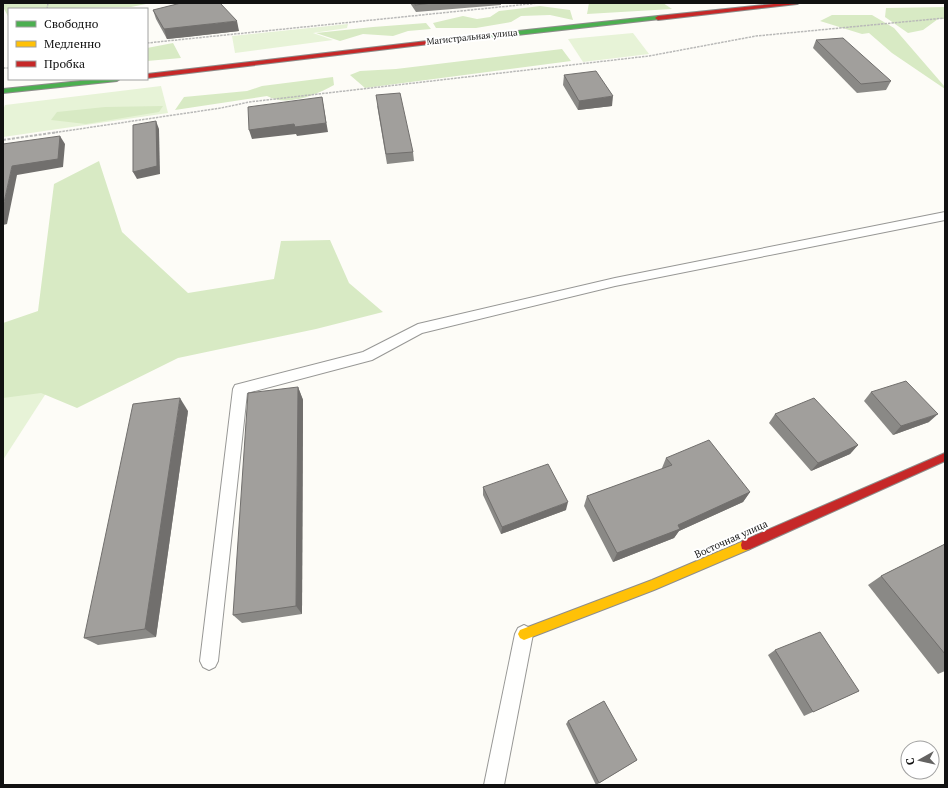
<svg xmlns="http://www.w3.org/2000/svg" width="948" height="788" viewBox="0 0 948 788" font-family="'PT Serif',serif">
  <style>
    .green { fill: #e7f3d7 }
    .forest { fill: #d8eac4 }
    .lines { fill: none; stroke-linecap: round; stroke-linejoin: round }
    .lane-casing { stroke: #979795; stroke-width: 2 }
    .fast-casing { stroke: #8e8d8b; stroke-width: 2 }
    .slow-casing { stroke: #8e8d8b; stroke-width: 2 }
    .jam-casing { stroke: #8e8d8b; stroke-width: 2 }
    .path-far1 { stroke: #b9b9b8; stroke-width: 1.5; stroke-dasharray: 2.5 1; stroke-linecap: butt }
    .path { stroke: #b9b9b8; stroke-width: 2; stroke-dasharray: 3 1.5; stroke-linecap: butt }
    .lane { fill: #fffffe; fill-rule: evenodd }
    .fast { fill: #4caf50; fill-rule: evenodd }
    .slow { fill: #ffc107; fill-rule: evenodd }
    .jam { fill: #c62828; fill-rule: evenodd }
    .wall { fill: #8a8986 }
    .shaded-wall { fill: #716f6d }
    .building { fill: #a19f9c; stroke: #716f6d }
    .labels { text-anchor: middle; dominant-baseline: central; stroke-width: 4; stroke-linejoin: round; paint-order: stroke }
    .far-street-label { font-size: 9px; fill: #111; stroke: #fff }
    .street-label { font-size: 10px; fill: #111; stroke: #fff }
  </style>
  <rect width="100%" height="100%" fill="#fdfcf7"/>
  <!-- green -->
  <g class="green">
    <polygon points="348,24 347,28 313,33 333,40 235,53 232,36"/>
    <polygon points="633,33 649,54 583,62 568,39"/>
    <polygon points="161,86 168,113 3,137 3,110 5,105"/>
    <polygon points="52,384 3,460 3,392"/>
  </g>
  <!-- forest -->
  <g class="forest">
    <polygon points="3,3 151,3 131,7 9,9 9,18 3,7"/>
    <polygon points="589,3 663,3 672,9 587,14"/>
    <polygon points="540,6 570,10 573,20 550,15 521,16 511,22 476,28 436,28 433,23 463,16 477,19 490,17 499,11"/>
    <polygon points="945,7 945,19 938,19 923,30 908,33 885,17 886,8"/>
    <polygon points="832,15 872,15 894,28 945,87 945,89 892,53 869,33 862,34 820,21"/>
    <polygon points="426,23 431,29 408,31 393,36 363,34 340,41 316,33 373,27"/>
    <polygon points="173,43 181,58 147,61 147,48"/>
    <polygon points="562,49 571,61 365,88 350,75 360,71 396,69"/>
    <path d="M333,77L334,85C316,95 287,107 267,96L175,110L184,97L247,91L262,86Z"/>
    <polygon points="163,106 159,112 86,124 51,120 57,112 105,107"/>
    <polygon points="99,161 122,232 188,293 274,279 281,241 330,240 349,283 383,312 316,329 178,358 77,408 41,393 3,398 3,323 38,311 54,184"/>
  </g>
  <g class="lines">
    <!-- lane casing -->
    <g class="lane-casing">
      <g id="lane">
        <polygon points="945,212 945,220 615,286 422,333 372,360 247,393 218,661 215,667 209,670 203,667 200,661 233,389 235,385 363,352 418,324 615,278"/>
        <polygon points="524,625 530,628 533,634 504,785 484,785 515,634 518,628"/>
      </g>
    </g>
    <!-- fast casing -->
    <g class="fast-casing">
      <g id="fast">
        <polygon points="658,16 660,17 660,19 444,43 441,41 444,39"/>
        <polygon points="100,79 120,79 117,81 3,93 3,89"/>
      </g>
    </g>
    <!-- slow casing -->
    <g class="slow-casing">
      <polygon id="slow" points="746,540 750,541 751,545 750,549 654,590 524,640 520,638 518,634 520,630 652,580"/>
    </g>
    <!-- jam casing -->
    <g class="jam-casing">
      <g id="jam">
        <polygon points="783,3 799,3 797,4 658,20 655,18 658,16"/>
        <polygon points="444,39 447,41 446,42 147,78 147,74"/>
        <polygon points="945,453 945,461 750,549 746,550 742,549 741,545 742,541"/>
      </g>
    </g>
    <!-- path-far1 -->
    <g class="path-far1">
      <polyline points="47,9 48,3"/>
      <polyline points="147,43 539,3"/>
      <polyline points="3,68 9,68"/>
      <polyline points="52,133 221,108 249,102 649,56 756,36 945,18"/>
    </g>
    <!-- path -->
    <polyline class="path" points="3,140 58,132"/>
    <!-- lane -->
    <use href="#lane" class="lane"/>
    <!-- fast -->
    <use href="#fast" class="fast"/>
    <!-- slow -->
    <use href="#slow" class="slow"/>
    <!-- jam -->
    <use href="#jam" class="jam"/>
  </g>
  <!-- wall -->
  <g class="wall">
    <polygon points="410,3 501,3 501,5 416,12"/>
    <polygon points="153,10 239,31 167,39 156,19"/>
    <polygon points="816,40 891,81 886,90 857,93 813,48"/>
    <polygon points="564,75 612,106 578,110 563,85"/>
    <polygon points="377,105 413,152 414,161 387,164"/>
    <polygon points="298,387 303,400 302,614 242,623 233,615"/>
    <polygon points="871,392 929,422 893,435 864,401"/>
    <polygon points="188,411 156,637 98,645 84,638"/>
    <polygon points="775,414 858,445 850,454 811,471 769,423"/>
    <polygon points="666,458 750,492 743,502 679,531 674,538 613,562 584,506 587,496 662,469 662,468"/>
    <polygon points="483,487 566,510 501,534 483,495"/>
    <polygon points="945,544 945,671 938,674 868,585 881,576"/>
    <polygon points="775,650 859,691 804,716 768,655"/>
    <polygon points="568,721 637,760 596,785 566,724"/>
  </g>
  <!-- shaded-wall -->
  <g class="shaded-wall">
    <polygon points="237,21 239,31 187,37 167,39 164,29"/>
    <polygon points="613,96 612,106 578,110 579,101"/>
    <polygon points="322,97 328,132 297,136 296,134 252,139 249,130"/>
    <polygon points="156,121 159,129 160,174 137,179 133,172"/>
    <polygon points="60,136 65,144 63,167 17,175 7,224 3,225 3,207 12,166"/>
    <polygon points="298,387 303,400 302,614 296,606"/>
    <polygon points="180,398 188,411 156,637 145,629"/>
    <polygon points="938,414 929,422 893,435 901,426"/>
    <polygon points="858,445 850,454 811,471 818,463"/>
    <polygon points="750,492 743,502 679,531 674,538 613,562 617,553 678,525"/>
    <polygon points="568,502 566,510 501,534 502,527"/>
  </g>
  <!-- building -->
  <g class="building">
    <polygon points="181,3 220,3 237,21 164,29 153,10"/>
    <polygon points="415,3 433,3 415,5"/>
    <polygon points="843,38 891,81 861,84 816,40"/>
    <polygon points="596,71 613,96 579,101 564,75"/>
    <polygon points="400,93 413,152 386,154 376,95"/>
    <polygon points="322,97 326,123 295,127 294,124 249,130 248,107"/>
    <polygon points="156,121 157,166 133,172 133,125"/>
    <polygon points="60,136 58,159 12,166 3,207 3,144"/>
    <polygon points="906,381 938,414 901,426 871,392"/>
    <polygon points="298,387 296,606 233,615 248,393"/>
    <polygon points="180,398 145,629 84,638 133,404"/>
    <polygon points="814,398 858,445 818,463 775,414"/>
    <polygon points="709,440 750,492 678,525 680,529 617,553 587,496 672,465 666,458"/>
    <polygon points="548,464 568,502 502,527 483,487"/>
    <polygon points="945,544 945,654 881,576"/>
    <polygon points="820,632 859,691 813,712 775,650"/>
    <polygon points="604,701 637,760 599,783 568,721"/>
  </g>
  <g class="labels">
    <!-- far-street labels -->
    <g class="far-street-label">
      <text transform="translate(472 37) rotate(-6)">Магистральная улица</text>
    </g>
    <!-- street labels -->
    <g class="street-label">
      <text transform="translate(731 539) rotate(-24)">Восточная улица</text>
    </g>
  </g>
  <!-- border -->
  <rect width="948" height="788" fill="none" stroke="#111111" stroke-width="8"/>
  <!-- legend -->
  <rect x="8" y="8" width="140" height="72" fill="#ffffff" stroke="#a0a0a0"/>
  <rect x="16" y="21" width="20" height="6" fill="#4caf50" stroke="#a0a0a0"/>
  <text x="44" y="28" font-size="12" fill="#111111">Свободно</text>
  <rect x="16" y="41" width="20" height="6" fill="#ffc107" stroke="#a0a0a0"/>
  <text x="44" y="48" font-size="12" fill="#111111">Медленно</text>
  <rect x="16" y="61" width="20" height="6" fill="#c62828" stroke="#a0a0a0"/>
  <text x="44" y="68" font-size="12" fill="#111111">Пробка</text>
  <!-- north arrow -->
  <g transform="translate(920 760) rotate(262)"><circle r="19" fill="#ffffff" stroke="#a0a0a0"/>
  <path d="M0-3L7 15L0 10L-7 15Z" fill="#646362"/>
  <text y="-6" font-size="11" font-weight="bold" text-anchor="middle" fill="#111111">С</text>
  </g>
</svg>
